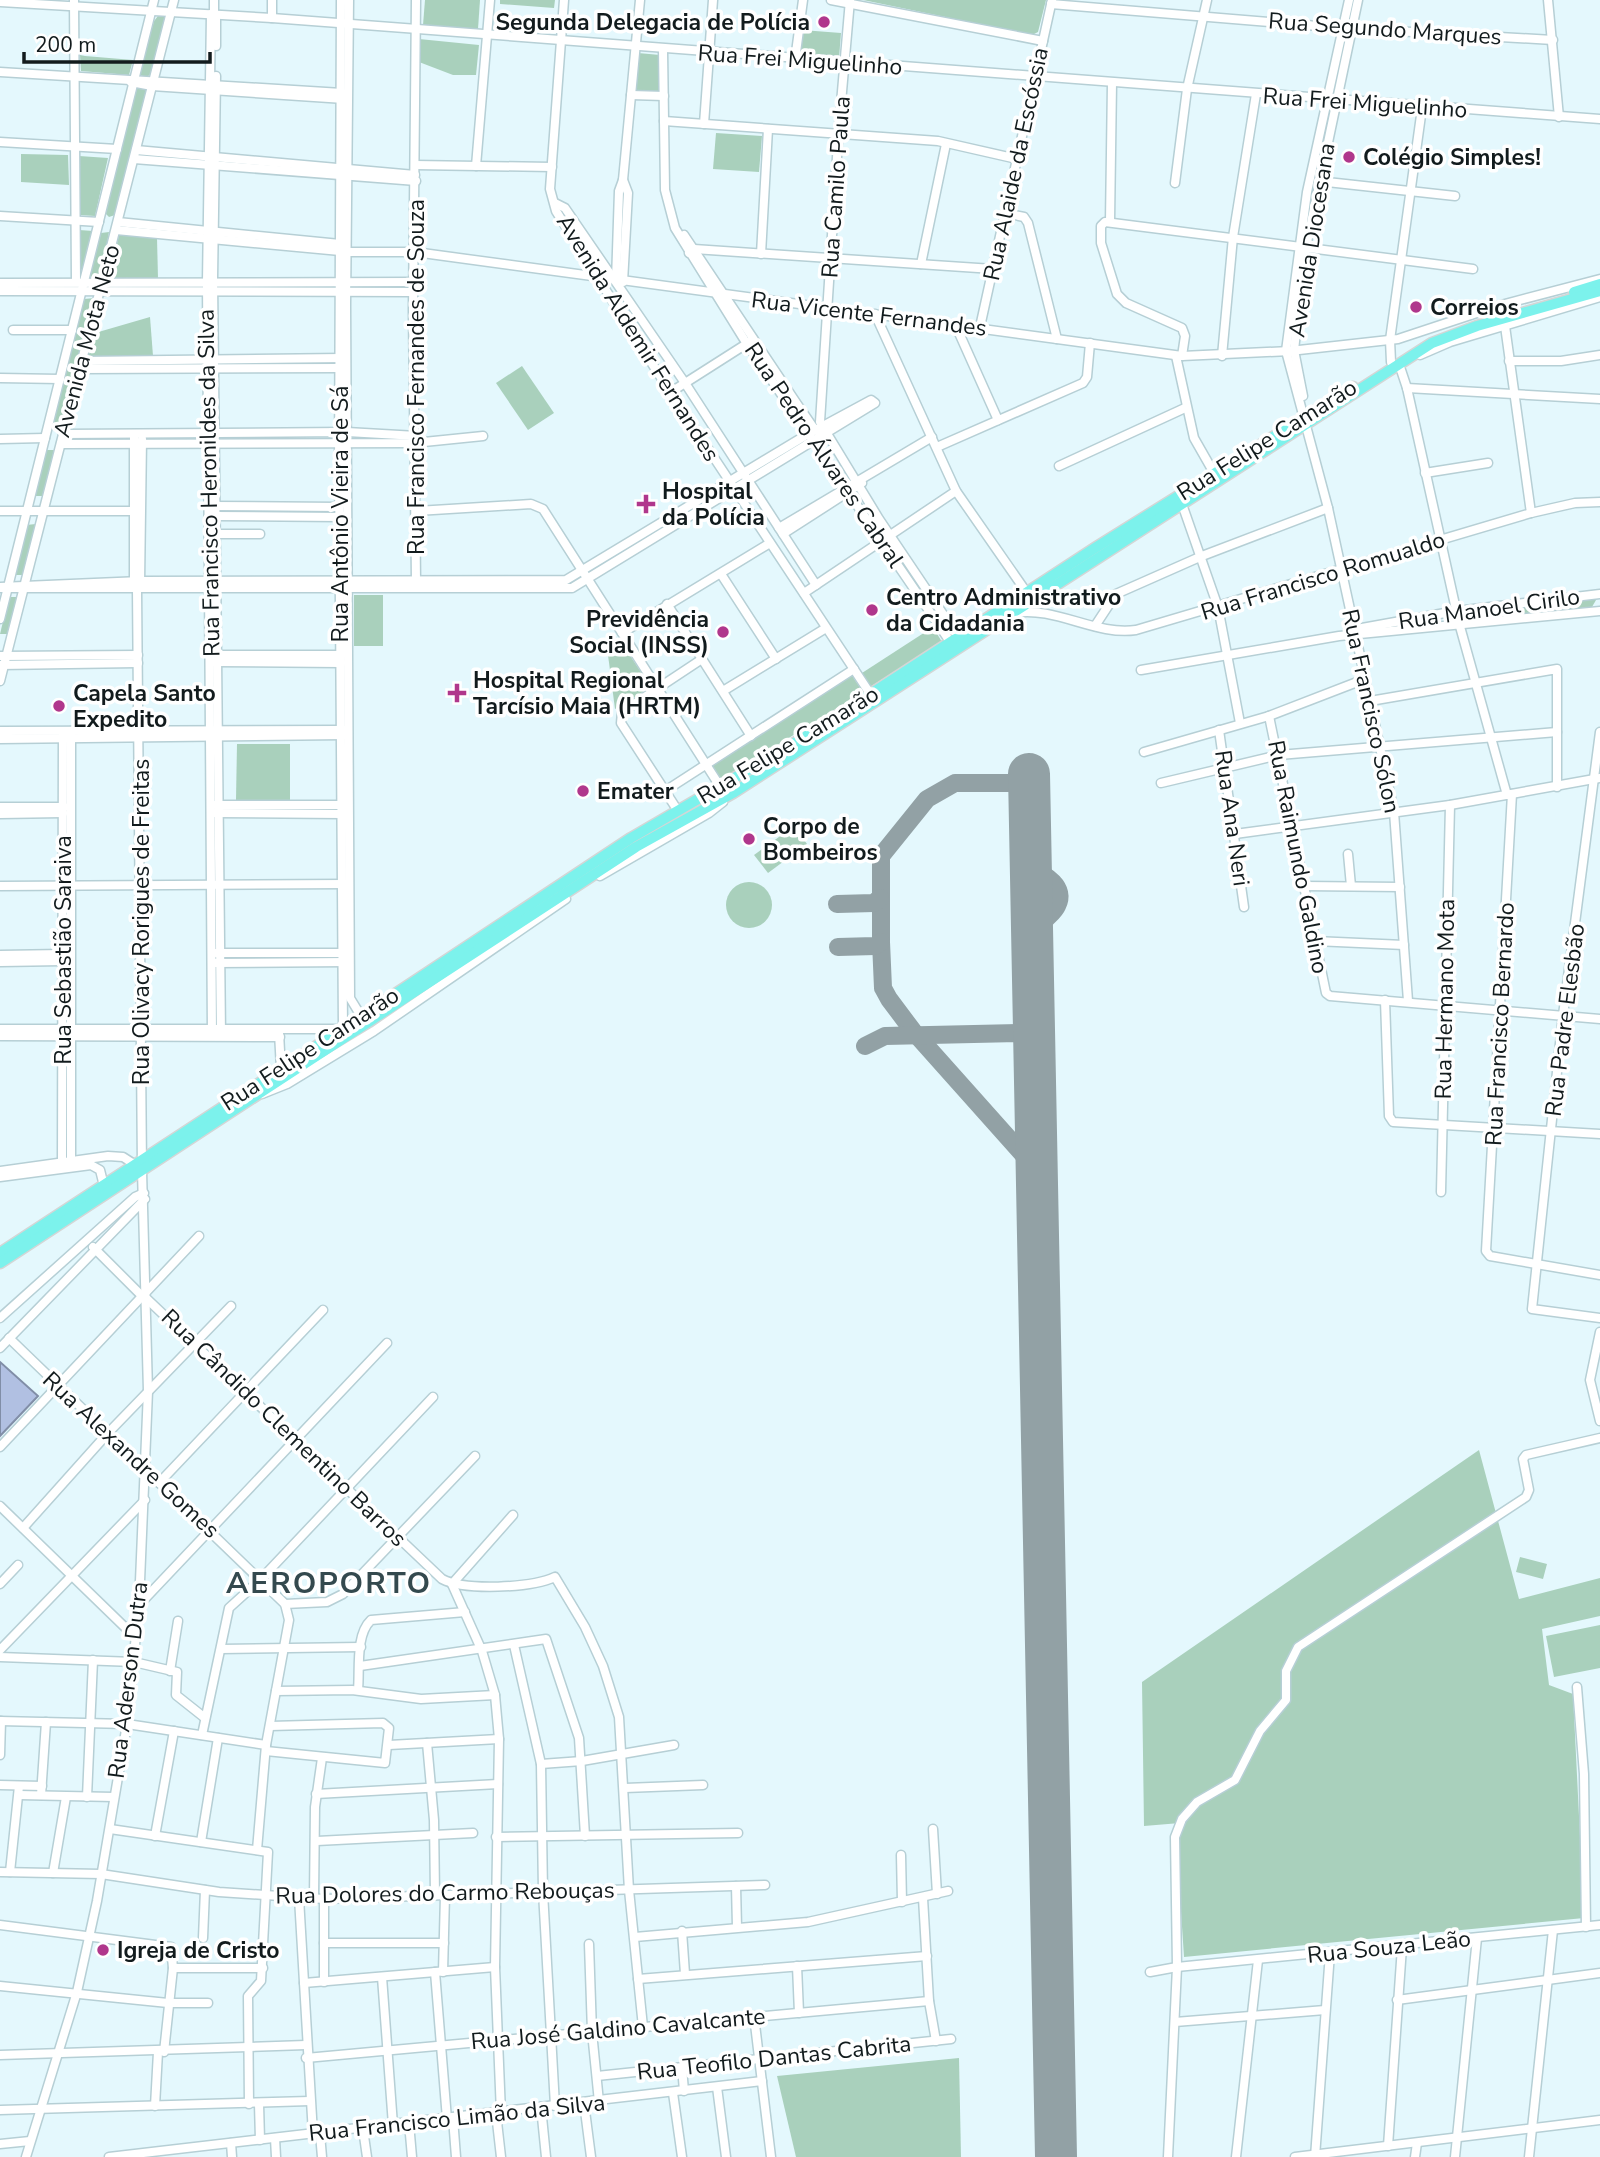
<svg xmlns="http://www.w3.org/2000/svg" width="1600" height="2157" viewBox="0 0 1600 2157" font-family="'Nunito Sans',sans-serif">
  <style>
    .green { fill: #a9d0bc }
    .water { fill: #b1c0e2; stroke: #818ea7; stroke-width: 2 }
    .lines { fill: none; stroke-linecap: round; stroke-linejoin: round }
    .taxiway { stroke: #92a1a5; stroke-width: 18 }
    .runway { stroke: #92a1a5; stroke-width: 42 }
    .minor-casing { stroke: #b6cfd5; stroke-width: 11 }
    .major-casing { stroke: #d4d6d6; stroke-width: 13 }
    .minor { stroke: #fff; stroke-width: 8 }
    .major { stroke: #7cf2ec; stroke-width: 10 }
    .poi-dot { fill: #b0378c; stroke: #fff; stroke-width: 2.5 }
    .labels { text-anchor: middle; dominant-baseline: central; stroke-width: 7; stroke-linejoin: round; paint-order: stroke }
    .poi-label { font-size: 23px; font-weight: bold; fill: #121b1d; stroke: #fff; text-anchor: start }
    .street-label { font-size: 23px; fill: #121b1d; stroke: #fff }
    .district-label { font-size: 30px; font-weight: bold; letter-spacing: 2px; fill: #34494e; stroke: #fff }
  </style>
  <rect width="100%" height="100%" fill="#e4f8fd"/>
  <!-- green -->
  <g class="green">
    <polygon points="425,0 480,0 478,29 423,25"/>
    <polygon points="500,0 555,0 554,8 500,4"/>
    <polygon points="863,0 1046,0 1038,32 1032,35"/>
    <polygon points="158,16 166,17 152,73 147,77 139,75 154,21"/>
    <polygon points="802,30 841,33 839,58 800,55"/>
    <polygon points="419,39 479,45 476,75 453,75 419,62"/>
    <polygon points="638,53 660,55 659,92 635,91"/>
    <polygon points="80,55 85,56 133,60 129,75 81,71"/>
    <polygon points="140,85 147,90 115,215 109,217 105,213 136,88"/>
    <polygon points="716,133 762,136 759,172 713,169"/>
    <polygon points="21,154 68,155 69,185 21,182"/>
    <polygon points="79,156 108,158 95,216 79,215"/>
    <polygon points="79,230 93,231 83,270 79,269"/>
    <polygon points="109,232 101,276 93,279 90,275 101,233"/>
    <polygon points="119,235 157,238 158,278 109,278"/>
    <polygon points="95,298 60,429 51,430 84,299"/>
    <polygon points="150,317 153,356 88,358 95,333"/>
    <polygon points="522,366 554,413 528,430 496,383"/>
    <polygon points="44,450 54,450 43,496 33,496"/>
    <polygon points="36,524 23,575 14,575 26,525"/>
    <rect x="354" y="595" width="29" height="51"/>
    <polygon points="9,597 18,597 8,634 0,634"/>
    <polygon points="1592,598 1596,600 1592,607 1472,618 1467,615"/>
    <polygon points="933,627 942,642 870,687 862,673"/>
    <polygon points="623,645 651,687 615,709 608,655"/>
    <polygon points="851,674 863,692 719,781 711,767"/>
    <polygon points="237,744 290,744 290,800 236,800"/>
    <polygon points="794,826 807,844 768,873 754,855"/>
    <circle cx="749" cy="905" r="23"/>
    <polygon points="1479,1450 1519,1599 1600,1578 1600,1616 1542,1629 1549,1685 1573,1694 1584,1918 1184,1957 1179,1881 1180,1823 1144,1826 1142,1682"/>
    <polygon points="1520,1557 1547,1564 1543,1579 1516,1572"/>
    <polygon points="1600,1625 1600,1668 1554,1677 1546,1636"/>
    <polygon points="959,2058 961,2157 796,2157 777,2076"/>
  </g>
  <!-- water -->
  <polygon class="water" points="0,1362 38,1396 0,1436"/>
  <g class="lines">
    <!-- taxiway -->
    <g class="taxiway">
      <polyline points="1029,783 955,783 927,799 881,856 881,942 883,988 889,999 913,1031 1037,1170"/>
      <path d="M1031,869C1045,874 1067,887 1057,906C1054,913 1046,917 1042,924C1037,932 1035,942 1032,951"/>
      <polyline points="837,904 874,903 880,898"/>
      <polyline points="838,947 875,946 881,942"/>
      <polyline points="865,1046 885,1036 1022,1033 1034,1047"/>
    </g>
    <!-- runway -->
    <polyline class="runway" points="1029,774 1056,2157"/>
    <!-- minor casing -->
    <g class="minor-casing">
      <g id="minor">
        <polyline points="74,0 76,282"/>
        <polyline points="349,0 346,305 350,998 361,1016"/>
        <polyline points="416,0 413,310 416,582"/>
        <polyline points="564,0 550,189 556,211 658,373 871,695"/>
        <polyline points="831,0 1043,41"/>
        <polyline points="850,0 839,126 820,422 879,519 959,638"/>
        <polyline points="1349,0 1307,192 1286,351 1328,508 1394,812 1408,1001"/>
        <polyline points="1548,0 1559,117"/>
        <polyline points="0,2 272,18 1600,119"/>
        <polyline points="1051,4 1342,28 1553,40"/>
        <polyline points="211,14 207,282 212,1036"/>
        <polyline points="214,15 214,0"/>
        <polyline points="272,18 272,0"/>
        <polyline points="216,46 216,15"/>
        <polyline points="663,50 665,190 675,228 747,344 951,643"/>
        <polyline points="795,60 803,0"/>
        <polyline points="0,72 342,93"/>
        <polyline points="216,76 213,279 221,1036"/>
        <polyline points="131,82 152,86 344,99"/>
        <polyline points="631,95 664,96"/>
        <polyline points="664,121 938,141 1017,159"/>
        <polyline points="704,124 713,0"/>
        <polyline points="0,142 117,149"/>
        <polyline points="136,150 415,175"/>
        <polyline points="134,159 416,181"/>
        <polyline points="415,165 552,167"/>
        <polyline points="476,166 490,0"/>
        <polyline points="1318,181 1455,196"/>
        <polyline points="1175,183 1187,89 1207,0"/>
        <polyline points="555,203 565,208 685,383 816,585"/>
        <polyline points="1005,213 1024,217 1028,223 1057,339"/>
        <polyline points="0,216 99,222"/>
        <polyline points="1110,221 1112,83"/>
        <polyline points="118,222 340,244"/>
        <polyline points="116,230 340,251"/>
        <polyline points="684,235 797,404 815,430 819,431"/>
        <polyline points="348,252 415,252 1182,356 1290,351 1398,339 1501,305 1600,279"/>
        <polyline points="689,253 694,249 993,269"/>
        <polyline points="761,254 768,129"/>
        <polyline points="921,264 946,144"/>
        <polyline points="616,281 619,191 623,180 640,0"/>
        <polyline points="623,282 628,193 623,180"/>
        <polyline points="0,283 414,282"/>
        <polyline points="0,291 413,292"/>
        <polyline points="875,314 956,491 1027,593"/>
        <polyline points="955,324 998,420"/>
        <polyline points="1505,326 1531,513"/>
        <polyline points="980,327 1052,0"/>
        <polyline points="13,330 72,330"/>
        <polyline points="1420,355 1450,342 1600,297"/>
        <polyline points="1176,356 1194,438 1214,473"/>
        <polyline points="1182,356 1185,336 1182,328 1126,303 1117,294 1101,243 1101,226 1105,222 1473,269"/>
        <polyline points="1222,356 1233,237 1256,94"/>
        <polyline points="82,361 343,358"/>
        <polyline points="1509,361 1561,361 1600,355"/>
        <polyline points="1391,362 1390,340 1422,108"/>
        <polyline points="1402,362 1399,364 1407,388 1459,623 1507,795"/>
        <polyline points="80,369 343,368"/>
        <polyline points="0,378 60,379"/>
        <polyline points="1407,388 1600,399"/>
        <polyline points="671,392 751,341"/>
        <polyline points="1303,396 1294,350 1306,247 1358,0"/>
        <polyline points="63,434 347,432 417,436"/>
        <polyline points="0,439 45,438"/>
        <polyline points="61,444 414,443 483,436"/>
        <polyline points="937,447 1083,383 1087,377 1090,343"/>
        <polyline points="1059,466 1185,408"/>
        <polyline points="1425,473 1488,463"/>
        <polyline points="1182,504 1218,607 1240,723"/>
        <polyline points="213,506 339,507"/>
        <polyline points="0,511 137,511"/>
        <polyline points="417,511 531,504 543,509 721,788"/>
        <polyline points="215,516 339,517"/>
        <polyline points="779,528 932,437"/>
        <polyline points="218,534 260,534"/>
        <polyline points="783,534 862,483"/>
        <polyline points="721,574 776,659"/>
        <polyline points="140,583 142,439"/>
        <polyline points="0,587 141,581 566,580 808,434 871,400 875,403 572,588 0,588"/>
        <polyline points="804,593 956,491"/>
        <polyline points="667,604 751,736"/>
        <path d="M1014,613C1056,606 1095,636 1136,630L1531,513L1575,503L1600,502"/>
        <polyline points="0,619 154,0"/>
        <polyline points="1095,626 1116,594 1202,556 1328,508"/>
        <polyline points="1351,630 1456,611 1600,594"/>
        <polyline points="622,633 770,543"/>
        <polyline points="214,655 341,655"/>
        <polyline points="0,656 138,655"/>
        <polyline points="214,662 341,663"/>
        <polyline points="0,665 138,663"/>
        <polyline points="1141,670 1339,636 1600,611"/>
        <polyline points="0,681 174,0"/>
        <polyline points="723,691 826,628"/>
        <polyline points="1370,701 1557,669 1557,787"/>
        <polyline points="1269,716 1326,993 1330,996 1600,1019"/>
        <polyline points="1219,730 1244,907"/>
        <polyline points="0,731 343,730"/>
        <polyline points="1600,732 1563,1015 1532,1309 1600,1318"/>
        <polyline points="0,739 345,735"/>
        <polyline points="1144,752 1269,716 1365,679"/>
        <polyline points="1161,783 1279,755 1557,732"/>
        <polyline points="665,791 854,669"/>
        <polyline points="1512,794 1486,1251 1490,1256 1600,1275"/>
        <polyline points="215,805 342,805"/>
        <polyline points="0,807 64,807"/>
        <polyline points="678,811 621,723 622,712 702,659"/>
        <polyline points="215,813 342,814"/>
        <polyline points="0,814 63,813"/>
        <polyline points="1235,834 1450,805 1600,778"/>
        <polyline points="1348,854 1351,886"/>
        <polyline points="600,876 709,813 723,802"/>
        <polyline points="0,886 347,884"/>
        <polyline points="1304,886 1400,887"/>
        <polyline points="1315,941 1404,945"/>
        <polyline points="216,953 347,953"/>
        <polyline points="0,955 63,954"/>
        <polyline points="0,962 63,961"/>
        <polyline points="215,963 349,962"/>
        <polyline points="1385,1000 1389,1116 1393,1122 1600,1134"/>
        <polyline points="0,1029 343,1029 339,468 341,0"/>
        <polyline points="279,1033 281,1069"/>
        <polyline points="0,1036 280,1037"/>
        <polyline points="262,1094 287,1084 374,1031 566,899"/>
        <polyline points="71,1167 71,731"/>
        <polyline points="62,1168 63,732"/>
        <polyline points="0,1171 108,1156 123,1157 137,1166"/>
        <polyline points="0,1177 91,1165 100,1170 104,1186"/>
        <polyline points="1441,1192 1450,805"/>
        <polyline points="93,1247 142,1296"/>
        <path d="M147,1299L442,1579C465,1591 531,1588 555,1577L585,1627L603,1666L619,1717L629,1890L643,2027"/>
        <polyline points="0,1318 135,1197 144,1193"/>
        <polyline points="1600,1332 1590,1380 1600,1421"/>
        <polyline points="9,1338 285,1604 289,1620 266,1745 257,1850"/>
        <polyline points="0,1348 145,1199"/>
        <polyline points="0,1447 199,1236"/>
        <polyline points="159,1483 323,1310"/>
        <polyline points="0,1506 136,1638"/>
        <polyline points="23,1528 108,1433 231,1306"/>
        <polyline points="0,1584 18,1565"/>
        <polyline points="452,1584 482,1651 495,1695 499,1739 495,1967 501,2113"/>
        <polyline points="452,1584 513,1515"/>
        <polyline points="285,1604 327,1602 343,1594 475,1456"/>
        <polyline points="139,1605 387,1343"/>
        <polyline points="514,1645 541,1764 543,1892 555,2106"/>
        <polyline points="221,1649 361,1647"/>
        <polyline points="0,1650 145,1500"/>
        <polyline points="0,1657 134,1662 177,1672 176,1695 205,1718"/>
        <polyline points="360,1666 546,1639 579,1738 585,1836"/>
        <polyline points="170,1671 178,1621"/>
        <polyline points="1577,1687 1584,1774 1586,1927"/>
        <path d="M358,1690C360,1670 355,1635 371,1620L465,1612"/>
        <polyline points="276,1691 352,1690 421,1699 495,1695"/>
        <polyline points="0,1721 127,1724 266,1745"/>
        <polyline points="202,1735 229,1608 261,1579 433,1397"/>
        <polyline points="427,1743 434,1820 435,1895"/>
        <polyline points="389,1745 499,1739"/>
        <polyline points="266,1751 385,1763 389,1728 383,1723 270,1726"/>
        <polyline points="0,1755 1,1721"/>
        <polyline points="541,1764 582,1761 674,1745"/>
        <polyline points="0,1785 42,1786"/>
        <polyline points="625,1788 703,1785"/>
        <polyline points="316,1794 498,1784"/>
        <polyline points="19,1795 114,1797"/>
        <polyline points="41,1795 46,1722"/>
        <polyline points="87,1797 93,1660"/>
        <polyline points="110,1829 268,1852 261,1981 248,1996 249,2104"/>
        <polyline points="933,1829 937,1894"/>
        <polyline points="155,1836 174,1731"/>
        <polyline points="496,1837 738,1833"/>
        <polyline points="317,1841 473,1833"/>
        <polyline points="201,1842 218,1738"/>
        <polyline points="901,1855 902,1902"/>
        <polyline points="0,1872 101,1874 219,1892 324,1899 765,1885"/>
        <polyline points="10,1872 19,1786"/>
        <polyline points="53,1873 66,1797"/>
        <polyline points="736,1886 737,1927"/>
        <polyline points="299,1898 313,2134"/>
        <polyline points="314,1898 315,1807 322,1758"/>
        <polyline points="923,1898 929,2001 936,2041"/>
        <polyline points="0,1925 171,1947 173,1968 164,2052"/>
        <polyline points="682,1931 685,1974"/>
        <polyline points="635,1937 808,1922 948,1891"/>
        <polyline points="203,1938 205,1890"/>
        <polyline points="324,1943 444,1943"/>
        <polyline points="589,1944 592,2032 599,2102"/>
        <polyline points="797,1966 799,2013"/>
        <polyline points="173,1968 263,1968"/>
        <polyline points="435,1972 447,2119"/>
        <polyline points="443,1972 445,1895"/>
        <polyline points="1150,1972 1177,1967 1600,1925"/>
        <polyline points="382,1977 393,2125"/>
        <polyline points="638,1979 927,1956"/>
        <polyline points="324,1982 324,1899"/>
        <polyline points="304,1983 495,1967"/>
        <polyline points="0,1986 168,2003 208,2003"/>
        <polyline points="1397,2000 1600,1973"/>
        <polyline points="754,2016 771,2157"/>
        <polyline points="1175,2022 1325,2010"/>
        <polyline points="0,2055 306,2045"/>
        <polyline points="306,2058 929,2001"/>
        <polyline points="682,2067 684,2091"/>
        <polyline points="597,2076 951,2039"/>
        <polyline points="717,2087 726,2157"/>
        <polyline points="673,2093 682,2157"/>
        <polyline points="584,2103 591,2157"/>
        <polyline points="259,2104 260,2140"/>
        <polyline points="155,2106 158,2052"/>
        <polyline points="541,2107 546,2157"/>
        <polyline points="0,2110 310,2101"/>
        <polyline points="496,2113 501,2157"/>
        <polyline points="453,2118 456,2157"/>
        <polyline points="409,2123 412,2157"/>
        <polyline points="363,2129 367,2157"/>
        <polyline points="320,2134 322,2157"/>
        <polyline points="275,2138 276,2157"/>
        <polyline points="231,2143 232,2157"/>
        <polyline points="0,2144 30,2141"/>
        <polyline points="1388,2146 1402,1947"/>
        <polyline points="26,2157 77,1992 97,1901 127,1724 139,1605 148,1391 142,1171 137,589 134,581 134,434"/>
        <polyline points="109,2157 762,2081"/>
        <polyline points="1168,2157 1177,1967 1175,1837 1182,1819 1197,1802 1235,1780 1260,1731 1286,1700 1286,1671 1298,1647 1526,1497 1529,1490 1523,1459 1526,1455 1600,1438"/>
        <polyline points="1236,2157 1258,1960"/>
        <polyline points="1295,2157 1600,2120"/>
        <polyline points="1315,2157 1330,1953"/>
        <polyline points="1415,2157 1417,2143"/>
        <polyline points="1455,2157 1477,1938"/>
        <polyline points="1529,2157 1553,1930"/>
      </g>
    </g>
    <!-- major casing -->
    <g class="major-casing">
      <g id="major">
        <polyline points="1574,292 1600,284"/>
        <polyline points="297,1059 631,838 803,738 1095,548 1353,387"/>
        <polyline points="0,1253 272,1075"/>
        <polyline points="0,1263 636,847 733,793 1432,343 1477,326 1600,291"/>
      </g>
    </g>
    <!-- minor -->
    <use href="#minor" class="minor"/>
    <!-- major -->
    <use href="#major" class="major"/>
  </g>
  <!-- markers -->
  <g class="poi-dot">
    <circle cx="824" cy="22" r="7"/>
    <circle cx="1349" cy="157" r="7"/>
    <circle cx="1416" cy="307" r="7"/>
    <path d="M642.5 493.5h7v7h7v7h-7v7h-7v-7h-7v-7h7z"/>
    <circle cx="872" cy="610" r="7"/>
    <circle cx="723" cy="632" r="7"/>
    <path d="M453.5 682.5h7v7h7v7h-7v7h-7v-7h-7v-7h7z"/>
    <circle cx="59" cy="706" r="7"/>
    <circle cx="583" cy="791" r="7"/>
    <circle cx="749" cy="839" r="7"/>
    <circle cx="103" cy="1950" r="7"/>
  </g>
  <g class="labels">
    <!-- poi labels -->
    <g class="poi-label">
      <text x="810" y="22" text-anchor="end">Segunda Delegacia de Polícia</text>
      <text x="1363" y="157">Colégio Simples!</text>
      <text x="1430" y="307">Correios</text>
      <text x="662" y="491">Hospital<tspan x="662" dy="26">da Polícia</tspan></text>
      <text x="886" y="597">Centro Administrativo<tspan x="886" dy="26">da Cidadania</tspan></text>
      <text x="709" y="619" text-anchor="end">Previdência<tspan x="709" dy="26">Social (INSS)</tspan></text>
      <text x="473" y="680">Hospital Regional<tspan x="473" dy="26">Tarcísio Maia (HRTM)</tspan></text>
      <text x="73" y="693">Capela Santo<tspan x="73" dy="26">Expedito</tspan></text>
      <text x="597" y="791">Emater</text>
      <text x="763" y="826">Corpo de<tspan x="763" dy="26">Bombeiros</tspan></text>
      <text x="117" y="1950">Igreja de Cristo</text>
    </g>
    <!-- street labels -->
    <g class="street-label">
      <text transform="translate(1385 29) rotate(4)">Rua Segundo Marques</text>
      <text transform="translate(800 60) rotate(4)">Rua Frei Miguelinho</text>
      <text transform="translate(1365 103) rotate(4)">Rua Frei Miguelinho</text>
      <text transform="translate(1016 164) rotate(-78)">Rua Alaide da Escóssia</text>
      <text transform="translate(836 187) rotate(-86)">Rua Camilo Paula</text>
      <text transform="translate(1312 240) rotate(-81)">Avenida Diocesana</text>
      <text transform="translate(869 314) rotate(7)">Rua Vicente Fernandes</text>
      <text transform="translate(638 338) rotate(58)">Avenida Aldemir Fernandes</text>
      <text transform="translate(87 341) rotate(-75)">Avenida Mota Neto</text>
      <text transform="translate(416 377) rotate(-90)">Rua Francisco Fernandes de Souza</text>
      <text transform="translate(1267 440) rotate(-32)">Rua Felipe Camarão</text>
      <text transform="translate(824 455) rotate(56)">Rua Pedro Álvares Cabral</text>
      <text transform="translate(209 483) rotate(-91)">Rua Francisco Heronildes da Silva</text>
      <text transform="translate(340 514) rotate(-90)">Rua Antônio Vieira de Sá</text>
      <text transform="translate(1323 576) rotate(-17)">Rua Francisco Romualdo</text>
      <text transform="translate(1489 609) rotate(-8)">Rua Manoel Cirilo</text>
      <text transform="translate(1371 711) rotate(78)">Rua Francisco Sólon</text>
      <text transform="translate(788 745) rotate(-31)">Rua Felipe Camarão</text>
      <text transform="translate(1232 818) rotate(82)">Rua Ana Neri</text>
      <text transform="translate(1298 857) rotate(79)">Rua Raimundo Galdino</text>
      <text transform="translate(141 922) rotate(-90)">Rua Olivacy Rorigues de Freitas</text>
      <text transform="translate(63 950) rotate(-90)">Rua Sebastião Saraiva</text>
      <text transform="translate(1445 999) rotate(-89)">Rua Hermano Mota</text>
      <text transform="translate(1565 1020) rotate(-83)">Rua Padre Elesbão</text>
      <text transform="translate(1500 1024) rotate(-87)">Rua Francisco Bernardo</text>
      <text transform="translate(310 1049) rotate(-33)">Rua Felipe Camarão</text>
      <text transform="translate(284 1428) rotate(44)">Rua Cândido Clementino Barros</text>
      <text transform="translate(131 1455) rotate(43)">Rua Alexandre Gomes</text>
      <text transform="translate(128 1680) rotate(-83)">Rua Aderson Dutra</text>
      <text transform="translate(445 1893) rotate(-1)">Rua Dolores do Carmo Rebouças</text>
      <text transform="translate(1389 1947) rotate(-6)">Rua Souza Leão</text>
      <text transform="translate(618 2029) rotate(-5)">Rua José Galdino Cavalcante</text>
      <text transform="translate(774 2058) rotate(-6)">Rua Teofilo Dantas Cabrita</text>
      <text transform="translate(457 2118) rotate(-6)">Rua Francisco Limão da Silva</text>
    </g>
    <!-- district labels -->
    <g class="district-label">
      <text x="329" y="1583">AEROPORTO</text>
    </g>
  </g>
  <!-- scale -->
  <path d="M24 52v10h186v-10" fill="none" stroke="#121b1d" stroke-width="3.5"/>
  <text x="35" y="52" font-size="21" fill="#121b1d" stroke="#ffffff" stroke-width="5" paint-order="stroke">200 m</text>
</svg>
